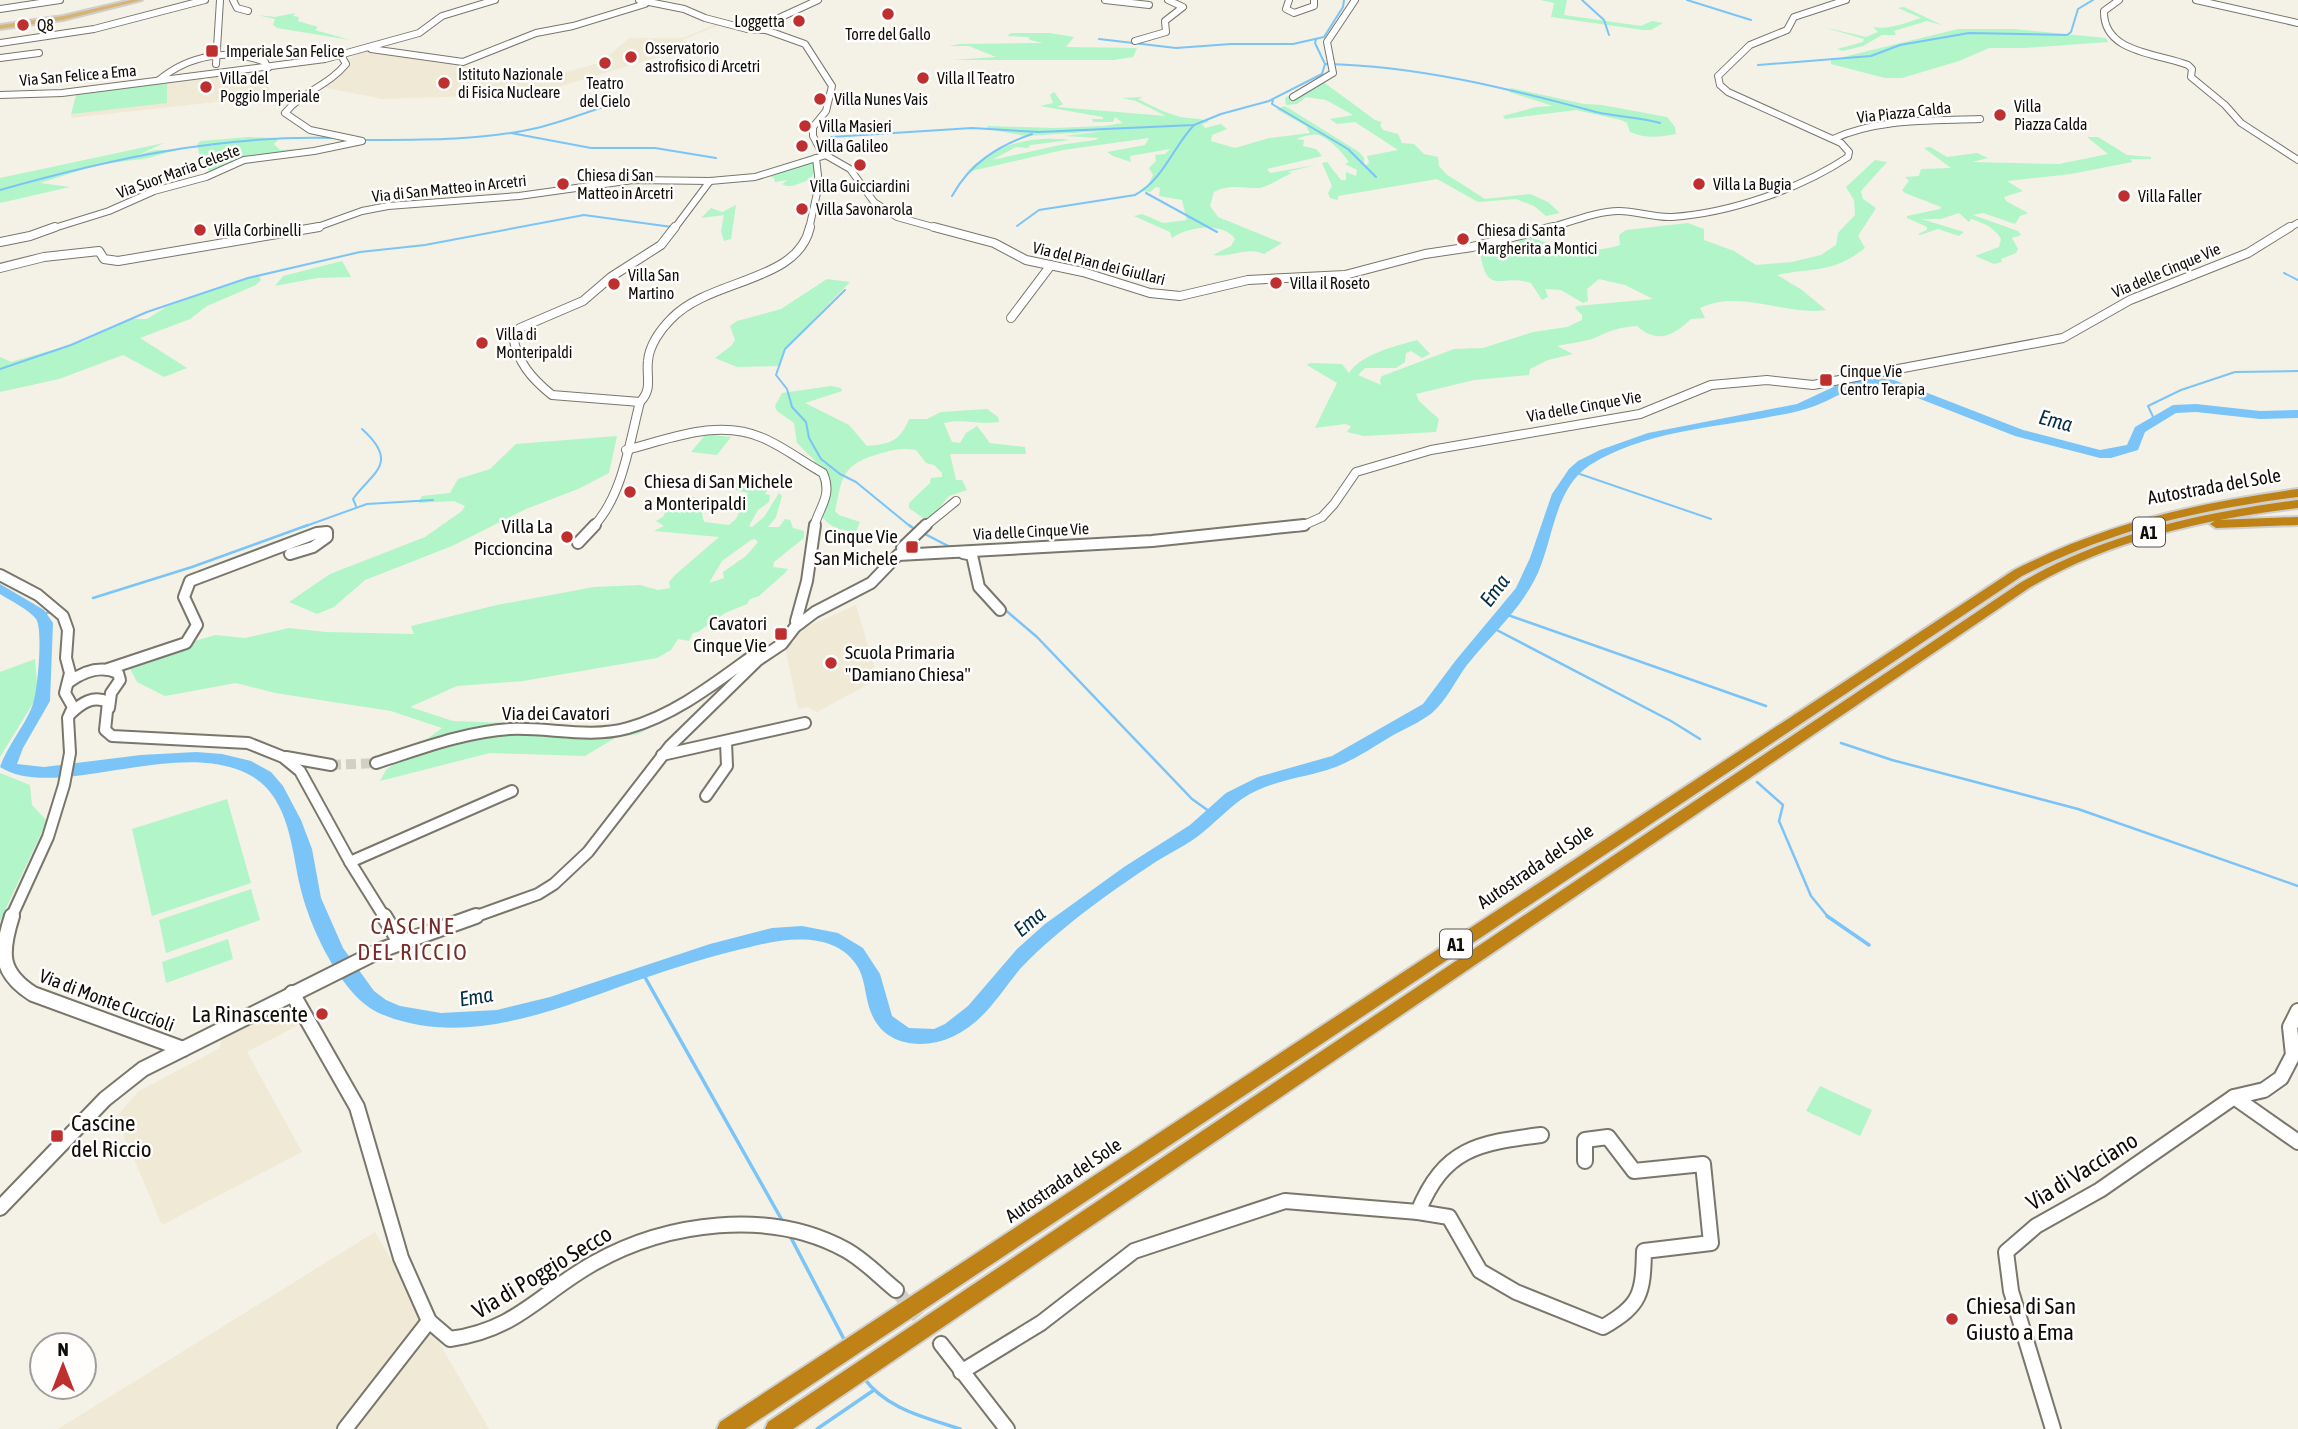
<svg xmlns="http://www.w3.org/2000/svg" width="2298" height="1429" viewBox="0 0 2298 1429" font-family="'Asap Condensed',sans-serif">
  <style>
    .built { fill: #efe9d6 }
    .green { fill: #b1f5c9; fill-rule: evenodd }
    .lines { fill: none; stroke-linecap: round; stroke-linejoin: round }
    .stream-far2 { stroke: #7bc4f7; stroke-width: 2 }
    .stream-far1 { stroke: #7bc4f7; stroke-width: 2.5 }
    .stream { stroke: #7bc4f7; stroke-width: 3.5 }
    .river { fill: #7bc4f7; fill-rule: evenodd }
    .minor-tunnel-far1 { stroke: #d2cfc5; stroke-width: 10; stroke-dasharray: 10 5; stroke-linecap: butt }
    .minor-tunnel { stroke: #d2cfc5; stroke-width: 14; stroke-dasharray: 14 7; stroke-linecap: butt }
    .minor-far3-casing { stroke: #79766c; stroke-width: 8 }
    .minor-far2-casing { stroke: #79766c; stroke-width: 10 }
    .minor-far1-casing { stroke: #79766c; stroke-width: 14 }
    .minor-casing { stroke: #79766c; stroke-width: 18 }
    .major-casing { stroke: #cfcfce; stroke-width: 4 }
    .highway-casing { stroke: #cfcfce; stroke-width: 4 }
    .minor-far3 { stroke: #fff; stroke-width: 6 }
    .minor-far2 { stroke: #fff; stroke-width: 8 }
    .minor-far1 { stroke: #fff; stroke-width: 10 }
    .minor { stroke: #fff; stroke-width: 14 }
    .major { fill: #d8b473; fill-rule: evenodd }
    .highway { fill: #be8216; fill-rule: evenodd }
    .poi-dot { fill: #be2f30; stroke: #fffefc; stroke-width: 2.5 }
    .labels { text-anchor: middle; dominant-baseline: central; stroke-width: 5; stroke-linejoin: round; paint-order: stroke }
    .far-poi-label { font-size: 16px; fill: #0e0d0a; stroke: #fffefc; text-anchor: start }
    .far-street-label { font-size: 16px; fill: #0e0d0a; stroke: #fffefc }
    .shield { fill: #fffefc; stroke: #565553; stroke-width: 2 }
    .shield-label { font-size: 18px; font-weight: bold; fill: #0e0d0a }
    .poi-label { font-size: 19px; fill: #0e0d0a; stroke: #fffefc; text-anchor: end }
    .street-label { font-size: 19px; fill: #0e0d0a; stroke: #fffefc }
    .water-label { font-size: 21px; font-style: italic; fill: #042f48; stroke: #fffefc }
    .quarter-label { font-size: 23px; letter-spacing: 2px; fill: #732d2a; stroke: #fffefc }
    .near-poi-label { font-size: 23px; fill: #0e0d0a; stroke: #fffefc; text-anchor: start }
    .near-street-label { font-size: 23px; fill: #0e0d0a; stroke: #fffefc }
  </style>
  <rect width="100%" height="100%" fill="#f4f1e6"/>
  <!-- built -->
  <g class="built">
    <polygon points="721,22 724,23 682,40 685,42 678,51 558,87 473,96 383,99 317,86 341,73 346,61 362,51 374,50 538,77 555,75 600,63 629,38 683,38"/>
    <polygon points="264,70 270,70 269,96 71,118 77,92 252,71 252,81 263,80"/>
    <polygon points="856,605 878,679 817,712 807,707 798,709 785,647 796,641 795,632"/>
    <polygon points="295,1012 302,1023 247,1052 302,1152 162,1225 116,1117 139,1091 220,1048 222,1038 268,1015 273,1022"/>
    <polygon points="375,1232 489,1429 58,1429"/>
  </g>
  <!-- green -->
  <g class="green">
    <polygon points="1540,0 1567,0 1564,15 1641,26 1652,21 1663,23 1651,30 1643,30 1551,17 1554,3"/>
    <path d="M1904,7L1942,25L1927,21L1894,31L1896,35H1882L1863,46L1843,51L1837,49L1863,42L1864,39L1823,27L1866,37L1878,32L1873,27C1889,30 1905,23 1921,18L1898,8Z"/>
    <polygon points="295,13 293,16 299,17 298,21 318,27 315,30 350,40 277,28 273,25 275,19 257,15 275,17"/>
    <polygon points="1958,29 2015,29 2106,38 2108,42 2024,48 1989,48 1959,61 1902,78 1885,78 1831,64 1831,60"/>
    <polygon points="1011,33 1049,33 1074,37 1066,47 1137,48 1133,57 1114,60 952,60 996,57 969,46 949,46 960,44 1043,43 1030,40 1028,37 1007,36"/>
    <path d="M1318,78L1375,120L1382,122L1380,125L1383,130L1398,134L1402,143L1414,144L1424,154L1438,157L1439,166L1446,174L1485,199L1530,194L1548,202L1560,213L1546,216L1534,206L1516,199L1478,202L1437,179L1338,196V200L1330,198L1328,193L1332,186L1322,163L1327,162L1341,180H1346V172L1356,176L1357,170L1345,164L1349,162C1342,152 1330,139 1319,135C1313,133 1301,137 1296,139L1304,140L1303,146L1316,149L1322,156L1267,169L1270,173L1316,165L1287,172L1292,173C1282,177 1270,186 1260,188C1245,189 1230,183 1214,192L1210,206L1218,217L1282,243L1264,254C1246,246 1231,258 1213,255L1231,246L1235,239C1223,221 1187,227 1172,238L1170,232L1134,216L1142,214L1163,223L1187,220L1182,200L1159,196L1160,188L1156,187L1150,192L1140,191L1148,185L1153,175L1149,168L1156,161L1155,155L1165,154L1170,149L1130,156L1131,162L1113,156L1107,152L1145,145L1149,138L1063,150L967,172C992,144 1034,135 1070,140L1030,145L1028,148L1016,147L992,160L1060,145L1095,140L1099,138L1064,136L1105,131L1026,136L986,129L988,126L1054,128L1104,126L1123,123L1115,117L1113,122H1093L1092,119H1103V117L1040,106L1053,103L1050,95L1054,92L1063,104L1057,107L1166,116L1136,101L1122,98L1143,97L1138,99C1152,106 1165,113 1181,117C1191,119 1198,117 1209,122L1202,124L1205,128L1221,124L1227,129L1212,135L1211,141L1235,148L1269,138L1310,133L1306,126L1276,109L1285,106L1359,152L1364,158V167L1369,163L1367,156L1398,150L1355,122L1337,124L1330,119L1353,115L1326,100L1306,97L1297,104L1286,105L1285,98Z"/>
    <polygon points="167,81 167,103 71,114 77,92"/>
    <path d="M1511,88L1584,104L1602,105L1667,117L1675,127L1676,134C1659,137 1647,139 1630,132L1627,123L1621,120L1576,110L1505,119L1503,116L1536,107L1553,106L1509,92Z"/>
    <polygon points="249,137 276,138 278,140 274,144 280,150 313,148 317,152 241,165 215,174 202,166 197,144 201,141"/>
    <path d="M2087,137H2098L2127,155L2151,157V159H2131L2132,162L2071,174L2007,181L2023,191L2004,197L2006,201L2028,213L2020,216L2015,224L1983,213L1973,215L2018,231L2021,235L2012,238L2018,249L2016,253L2001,259L2002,262L1994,264L1975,256L1999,247L2001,239C1994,227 1984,223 1971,219L1969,222L1959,213L1941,219H1921L1964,232L1959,236L1938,229L1920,235L1918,234L1927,230V227L1907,218V216L1940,209L1941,207L1905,193L1902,190L1909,181L1905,177L1919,176L1921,169L1951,168L1924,148L1930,147L1947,157L1977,153L1988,158L1972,162L2059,164L2108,154Z"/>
    <polygon points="164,143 138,155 155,150 177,150 148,158 97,165 40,183 70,187 0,203 0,178"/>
    <path d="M1875,160L1887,162L1861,191L1863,199L1876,208L1858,236L1865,248C1832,274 1814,267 1777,275L1802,290L1826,310C1784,316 1742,289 1700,308L1705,318L1691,319C1673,336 1657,344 1637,326C1621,327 1611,330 1597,337C1585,342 1570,343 1557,346L1573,354L1548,360L1530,369L1529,375L1474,380L1416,394L1419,401L1439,419L1436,432L1364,436L1347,432L1351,426L1345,424L1315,428L1337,383L1307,365L1310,363L1342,364L1349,373C1361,354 1396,346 1417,340L1430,354L1422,358L1411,351L1406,353L1405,362L1396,368H1365L1358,375L1381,385L1380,380L1382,376L1454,349L1483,348L1533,332L1567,327L1582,320V315L1575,308L1577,306L1653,299L1625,285L1599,279L1587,289L1588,301L1583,303L1561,290L1545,289L1548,297L1542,300L1531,283C1502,273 1487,298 1480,252L1515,244L1525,236C1558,246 1586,256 1620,245L1619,235L1626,230L1688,223L1704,229V240L1734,251L1756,265L1792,262L1821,255L1836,245L1838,233L1855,215L1854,200L1846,187Z"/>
    <path d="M813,162L815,169L811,180C801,181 792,190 782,184L788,180L775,182L774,178L769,176Z"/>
    <polygon points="736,205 731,239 724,241 721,231 724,215 701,218 711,208 722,212"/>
    <polygon points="342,261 351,277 317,278 275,286 283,276"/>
    <polygon points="259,276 261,280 256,285 207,306 190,319 140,338 187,368 164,377 123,355 59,379 0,392 0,357 11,362 84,341 129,319 147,319 166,307 246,278"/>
    <polygon points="827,279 850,282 785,349 779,366 737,367 715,358 731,346 735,340 730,326 737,321 781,309"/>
    <path d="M831,386L841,388L842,391L805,403L849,425L867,446C891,444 900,441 909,419H927L941,412L987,409L998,417L999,422C981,425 960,418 944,423L952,442L960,443L966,433L977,426L990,443L1025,447L1026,454H950L956,480H962L967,490L949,496L936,512L924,522L923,518L909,508V503L930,483L931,478L942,477V473L934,465L926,463L916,450C899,447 888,451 872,456C840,467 842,481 835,511L839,515L860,522L856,532C839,530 826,527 819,510L822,502L820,477L814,460L797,443L794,423L777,411L775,406L782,393Z"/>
    <polygon points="706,434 731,437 717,455 691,452"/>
    <polygon points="617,436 609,473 578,489 526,509 452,546 365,580 334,607 317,614 289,602 330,574 425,537 462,511 465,506 454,501 418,503 422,496 450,493 458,479 490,469 516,444"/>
    <path d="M735,480L771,484L765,494L770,495L769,502L758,510L749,526L752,527L764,517L779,493L782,496L776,517L768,527H779L785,519L790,520L793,528L804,531V538L774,562L773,567L788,569L785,573L759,596L750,599L747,604L725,613L698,632L693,633L689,641L678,639L671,650L657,658L523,681L457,686L410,707L453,721L539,724L592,730L634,722L678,701L681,710L638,734L615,738L585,756L490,753L380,781L386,770L442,728L391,711L275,693L236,683L165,696L137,682L128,665L139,658L215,635L245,638L289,628L326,632L414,634L411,626L497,605L594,587L640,585L658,590L670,588L669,582L675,575L719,537L654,531L664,526L656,521L664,516L667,503C680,500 693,492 705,501L702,514L704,522L729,525L736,519L748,493L724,487L719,483ZM755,539L758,542L746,556L723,572L724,578L709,583L722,561L751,540Z"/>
    <polygon points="35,659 38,695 0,757 0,672"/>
    <polygon points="0,773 30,785 32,805 47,821 0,921"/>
    <polygon points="227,799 251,883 152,916 132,829"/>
    <polygon points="251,889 260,920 166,953 159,920"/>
    <polygon points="228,939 233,959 166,983 162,962"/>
    <polygon points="1820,1086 1872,1110 1860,1136 1806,1111"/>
  </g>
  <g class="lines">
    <!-- stream-far2 -->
    <g class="stream-far2">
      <polyline points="1582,0 1604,20 1609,35"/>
      <polyline points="1687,0 1751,20"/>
      <polyline points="1099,39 1176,48 1231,44 1293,44 1324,37 1343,7 1344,0"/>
      <path d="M1325,64C1419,66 1506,88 1596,112C1617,117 1639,117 1660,123"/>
      <polyline points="1758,65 1871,56 1900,45 1969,33 2067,35 2071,32 2078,9 2093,0"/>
      <polyline points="1273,99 1272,104 1348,149 1376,177"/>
      <polyline points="511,133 591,148 655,148 716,158"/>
      <polyline points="831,137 972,128 1039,132 1194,125 1221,114 1269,101 1322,74 1325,64 1315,43 1316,39"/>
      <path d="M361,140C419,140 480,141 537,128C562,122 585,113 609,105"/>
      <path d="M0,190C110,159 219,135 334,138"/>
      <polyline points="1146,193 1217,232"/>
      <path d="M952,196C970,163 998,146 1032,134"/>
      <path d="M1017,226L1039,210L1135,195C1163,180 1173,147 1194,125"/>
      <polyline points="2284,273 2298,280"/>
      <polyline points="845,290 785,349 776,375 787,389 792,407 806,422 809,438 821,459 840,474 856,482 911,527"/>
      <polyline points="0,369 71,345 147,312 248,278 360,252 425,245 584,215 672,227"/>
      <polyline points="2155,421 2148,406 2181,390 2235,372 2298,371"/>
      <polyline points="1574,472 1711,519"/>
      <path d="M356,506L353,499C371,473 401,464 362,429"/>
      <polyline points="303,527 367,504 433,500"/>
    </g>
    <!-- stream-far1 -->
    <g class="stream-far1">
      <polyline points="909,525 917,531"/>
      <polyline points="923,533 952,548"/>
      <polyline points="93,598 192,567 308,525"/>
      <polyline points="1003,608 1037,637 1192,799 1213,814"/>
      <polyline points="1505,614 1766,706"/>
      <polyline points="40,615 50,612"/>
      <polyline points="1491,627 1671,721 1700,739"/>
      <polyline points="1841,743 1892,760 2078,809 2298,886"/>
      <polyline points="1757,782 1783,805 1779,821 1811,896 1829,918"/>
    </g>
    <!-- stream -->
    <g class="stream">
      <polyline points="1827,916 1869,945"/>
      <polyline points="642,972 783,1222"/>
      <polyline points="789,1234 846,1343"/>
      <path d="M863,1377C886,1409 924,1417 960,1429"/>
      <polyline points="817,1429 874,1390"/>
    </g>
    <!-- river -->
    <path class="river" d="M1867,377L1894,380L2023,430L2100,450L2127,445L2135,427L2173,405L2196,404L2260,411L2298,410V418L2260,419L2196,412L2176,413L2145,432L2138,450L2111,458H2100L2015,436L1887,386C1852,381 1840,398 1809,408C1798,412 1785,414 1774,416C1713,428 1644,431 1590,465C1552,490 1554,544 1534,581C1517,613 1489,637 1467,665C1455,681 1447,700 1432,713C1419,723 1404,729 1390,737C1370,749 1350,763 1327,770C1304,777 1280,780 1258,790C1235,800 1221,818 1202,833C1186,846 1167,854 1151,865C1118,887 1085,910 1055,936C1043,946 1031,957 1020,969C1000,993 984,1022 954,1036C925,1050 886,1047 872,1015C865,1000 866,983 859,969C837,930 786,938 750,947C711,956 673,968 636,981C556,1009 466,1049 381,1014C342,998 309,926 300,886C291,846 289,793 246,773C174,738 54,802 0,767C8,744 30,719 34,700C38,686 43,628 36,619C28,609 11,601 0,594V584L44,610L53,623L50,701L23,748L17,764L44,767L141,755L196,752L222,754L251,761L271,772L283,786L301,820L312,849L321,898L343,948L374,991L386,1000L400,1006L441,1013L497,1010L550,997L710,944L772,928L802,926L838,933L863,948L880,974L892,1016L909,1028L934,1029L945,1024L968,1006L1017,949L1045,924L1124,867L1190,825L1226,793L1258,777L1332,756L1423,704L1456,660L1516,588L1530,558L1552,494L1569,469L1578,461L1600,450L1648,433L1797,404L1844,382Z"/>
    <!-- minor-tunnel-far1 -->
    <polyline class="minor-tunnel-far1" points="331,765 376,763"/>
    <!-- minor-tunnel -->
    <polyline class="minor-tunnel" points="896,1290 941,1344"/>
    <!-- minor-far3 casing -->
    <g class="minor-far3-casing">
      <g id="minor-far3">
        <polyline points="233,0 237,8 248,11"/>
        <polyline points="639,0 684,9 705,18 747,29 766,30 805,44 832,86 826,111 813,127 813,136 822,153 850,169 874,202 897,217 940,229"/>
        <polyline points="1105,0 1149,5"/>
        <polyline points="1289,0 1286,9 1294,13 1314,6 1314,0"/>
        <path d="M2119,0L2104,11C2103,53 2157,53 2188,65L2192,69L2191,77L2225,105L2241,123L2298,160"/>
        <polyline points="2196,0 2298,23"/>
        <polyline points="0,9 60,0"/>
        <polyline points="766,30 779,18 818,0"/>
        <polyline points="1135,41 1166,32 1165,21 1183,7 1168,0"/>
        <polyline points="0,43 94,29 205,0"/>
        <polyline points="371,49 463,62 536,33 573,26 645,4"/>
        <polyline points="0,58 39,53"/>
        <polyline points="216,64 220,0"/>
        <path d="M159,80C189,55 229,48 265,62L268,68"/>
        <polyline points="0,95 62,93 325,59 419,33 442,16 495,0"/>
        <polyline points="1293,97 1333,73 1327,42 1355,0"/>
        <path d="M1833,139C1878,118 1932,121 1980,119"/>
        <path d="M51,229L109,211L154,191L206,177L244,160L314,151L362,141L310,130L285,113C302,92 329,85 346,64L342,57"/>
        <polyline points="312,229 362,211 388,206 519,196 633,180 710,181 755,177 826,155"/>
        <polyline points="674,229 710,181"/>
        <polyline points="809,229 819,184 816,158"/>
        <path d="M1546,229C1568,223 1596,211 1619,211C1637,211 1654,218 1672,217C1730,213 1800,189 1848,157L1849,152L1841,143L1728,92L1720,85L1718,76L1750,45L1787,30L1794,17L1846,0"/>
        <polyline points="2287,229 2298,223"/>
      </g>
    </g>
    <!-- minor-far2 casing -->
    <g class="minor-far2-casing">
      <g id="minor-far2">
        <polyline points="934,227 994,243 1026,260 1083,272 1150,293 1180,296 1248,280 1345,275 1425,254 1472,247 1553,227"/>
        <polyline points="0,242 30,236 55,227"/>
        <polyline points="0,268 44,257 99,251 104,259 118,261 319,227"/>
        <polyline points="1011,318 1051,265"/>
        <path d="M640,402C653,389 646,377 648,361C649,346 660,330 671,319C710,278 798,283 810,227"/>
        <path d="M626,450C670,439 718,418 763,438C784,447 803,462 823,473C833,496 819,507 814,527"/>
        <path d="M593,527C623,495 629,444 640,402L552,395C532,379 517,362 513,336L520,328L583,301L611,277L661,245L675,227"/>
        <polyline points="924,527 956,501"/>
        <polyline points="1292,527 1302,526 1322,517 1334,504 1356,472 1431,450 1640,414 1711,385 1767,380 1813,385 2063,338 2130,300 2248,253 2290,227"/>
      </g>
    </g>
    <!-- minor-far1 casing -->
    <g class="minor-far1-casing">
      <g id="minor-far1">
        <polyline points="578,543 595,525"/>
        <polyline points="963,553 972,555 979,587 1000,610"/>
        <polyline points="903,554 902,548 926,525"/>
        <polyline points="0,575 38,595 63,616 68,630 66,658 70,673 65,693 73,707 68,718 70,753 64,785 48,837 11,918"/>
        <polyline points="800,623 796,621 807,581 815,525"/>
        <polyline points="108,669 186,643 197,625 184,597 190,581 317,533 327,532 327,537 313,547 290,554"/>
        <path d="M69,682C84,671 100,665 118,673L120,680L111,693L109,708"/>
        <path d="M71,713C82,703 93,695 108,702L105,730L112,736L248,743L283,757L300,771L350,862L385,918"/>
        <polyline points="662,755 805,723"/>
        <polyline points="286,757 331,765"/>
        <path d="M376,763C420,749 464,732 510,729C549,727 589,739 628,728C678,714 720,679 761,650"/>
        <polyline points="706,796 727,766 726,742"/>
        <polyline points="350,862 512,791"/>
        <polyline points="471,918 538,894 554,884 588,852 670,746 758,660 782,644 795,627 815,612 871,583 898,555 1152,541 1304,525"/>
      </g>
    </g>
    <!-- minor casing -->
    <g class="minor-casing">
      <g id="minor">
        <path d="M12,916C0,954 0,973 33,994L183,1049"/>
        <polyline points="384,916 400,942"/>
        <path d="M292,993L357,1107L401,1258L429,1321L450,1339C517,1330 540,1293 594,1263C667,1222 770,1208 846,1250C864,1260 880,1277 896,1290"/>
        <polyline points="2234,1097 2298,1142"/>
        <polyline points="0,1208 105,1099 143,1069 381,950 476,916"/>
        <path d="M1418,1212L1449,1217L1480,1271L1516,1292L1603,1327C1641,1305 1643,1294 1644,1251L1711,1243L1703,1164L1634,1171L1608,1137L1585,1140V1161"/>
        <polyline points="941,1344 1007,1429"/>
        <path d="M961,1372L1041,1323L1134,1251L1285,1201L1418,1212C1444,1148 1478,1143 1541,1135"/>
        <polyline points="345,1429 429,1321"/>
        <polyline points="2053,1429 2011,1291 2006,1252 2036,1226 2100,1190 2234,1097 2264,1090 2281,1078 2293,1055 2290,1027 2298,1011"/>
      </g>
    </g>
    <!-- major casing -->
    <g class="major-casing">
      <polygon id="major" points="131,0 142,0 63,20 0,29 0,25 63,16"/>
    </g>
    <!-- highway casing -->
    <g class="highway-casing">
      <g id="highway">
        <path d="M2298,489V497C2197,510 2114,529 2022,576L745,1429H717L720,1422L2014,570C2106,523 2196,503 2298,489Z"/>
        <path d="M2298,500V508C2203,520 2112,539 2029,588L793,1429H765L768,1422L2020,583C2106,533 2200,513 2298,500Z"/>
        <polygon points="2298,517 2298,525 2216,528 2210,524 2216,520"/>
      </g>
    </g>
    <!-- minor-far3 -->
    <use href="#minor-far3" class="minor-far3"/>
    <!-- minor-far2 -->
    <use href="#minor-far2" class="minor-far2"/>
    <!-- minor-far1 -->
    <use href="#minor-far1" class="minor-far1"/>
    <!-- minor -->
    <use href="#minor" class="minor"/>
    <!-- major -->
    <use href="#major" class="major"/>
    <!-- highway -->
    <use href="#highway" class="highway"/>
  </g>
  <!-- markers -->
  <g class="poi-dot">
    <circle cx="888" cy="14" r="7"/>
    <circle cx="799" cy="21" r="7"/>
    <circle cx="23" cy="25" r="7"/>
    <rect x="205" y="44" width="14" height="14" rx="3.5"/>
    <circle cx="631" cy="57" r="7"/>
    <circle cx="605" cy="63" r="7"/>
    <circle cx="923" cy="78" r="7"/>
    <circle cx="444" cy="83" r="7"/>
    <circle cx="206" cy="87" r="7"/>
    <circle cx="820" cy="99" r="7"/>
    <circle cx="2000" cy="115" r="7"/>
    <circle cx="805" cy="126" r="7"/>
    <circle cx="802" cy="146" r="7"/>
    <circle cx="860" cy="165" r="7"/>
    <circle cx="563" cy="184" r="7"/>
    <circle cx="1699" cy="184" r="7"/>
    <circle cx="2124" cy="196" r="7"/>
    <circle cx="802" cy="209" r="7"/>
    <circle cx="200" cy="230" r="7"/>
    <circle cx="1463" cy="239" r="7"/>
    <circle cx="1276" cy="283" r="7"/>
    <circle cx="614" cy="284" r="7"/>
    <circle cx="482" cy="343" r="7"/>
    <rect x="1819" y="373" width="14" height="14" rx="3.5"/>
    <circle cx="630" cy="492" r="7"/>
    <circle cx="567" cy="537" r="7"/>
    <rect x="905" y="540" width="14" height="14" rx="3.5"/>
    <rect x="774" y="627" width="14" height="14" rx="3.5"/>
    <circle cx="831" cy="663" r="7"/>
    <circle cx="322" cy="1014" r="7"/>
    <rect x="50" y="1129" width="14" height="14" rx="3.5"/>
    <circle cx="1952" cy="1319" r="7"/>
  </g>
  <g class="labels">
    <!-- far-poi labels -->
    <g class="far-poi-label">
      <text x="785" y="21" text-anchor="end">Loggetta</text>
      <text x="37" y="25">Q8</text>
      <text x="888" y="34" text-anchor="middle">Torre del Gallo</text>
      <text x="645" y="48">Osservatorio<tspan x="645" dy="18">astrofisico di Arcetri</tspan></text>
      <text x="226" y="51">Imperiale San Felice</text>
      <text x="458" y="74">Istituto Nazionale<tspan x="458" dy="18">di Fisica Nucleare</tspan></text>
      <text x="220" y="78">Villa del<tspan x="220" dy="18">Poggio Imperiale</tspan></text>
      <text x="937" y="78">Villa Il Teatro</text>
      <text x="605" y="83" text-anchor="middle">Teatro<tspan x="605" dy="18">del Cielo</tspan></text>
      <text x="834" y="99">Villa Nunes Vais</text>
      <text x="2014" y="106">Villa<tspan x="2014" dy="18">Piazza Calda</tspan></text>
      <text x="819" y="126">Villa Masieri</text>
      <text x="816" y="146">Villa Galileo</text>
      <text x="577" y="175">Chiesa di San<tspan x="577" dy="18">Matteo in Arcetri</tspan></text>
      <text x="1713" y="184">Villa La Bugia</text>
      <text x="860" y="186" text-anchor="middle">Villa Guicciardini</text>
      <text x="2138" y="196">Villa Faller</text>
      <text x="816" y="209">Villa Savonarola</text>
      <text x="214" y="230">Villa Corbinelli</text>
      <text x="1477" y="230">Chiesa di Santa<tspan x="1477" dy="18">Margherita a Montici</tspan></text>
      <text x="628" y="275">Villa San<tspan x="628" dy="18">Martino</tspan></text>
      <text x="1290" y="283">Villa il Roseto</text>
      <text x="496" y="334">Villa di<tspan x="496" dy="18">Monteripaldi</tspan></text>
      <text x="1840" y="371">Cinque Vie<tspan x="1840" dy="18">Centro Terapia</tspan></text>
    </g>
    <!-- far-street labels -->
    <g class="far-street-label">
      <text transform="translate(78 75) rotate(-5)">Via San Felice a Ema</text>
      <text transform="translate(1904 112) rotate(-6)">Via Piazza Calda</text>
      <text transform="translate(178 171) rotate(-20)">Via Suor Maria Celeste</text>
      <text transform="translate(449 188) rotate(-6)">Via di San Matteo in Arcetri</text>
      <text transform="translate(1099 263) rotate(14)">Via del Pian dei Giullari</text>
      <text transform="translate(2166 270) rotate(-23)">Via delle Cinque Vie</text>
      <text transform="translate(1584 406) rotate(-10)">Via delle Cinque Vie</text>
      <text transform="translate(1031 531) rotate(-3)">Via delle Cinque Vie</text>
    </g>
    <!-- shield labels -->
    <g class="shield">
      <rect x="2133" y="517.5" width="32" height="29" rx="5"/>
      <rect x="1440" y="929.5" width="32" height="29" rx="5"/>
    </g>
    <g class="shield-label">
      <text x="2149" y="532">A1</text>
      <text x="1456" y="944">A1</text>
    </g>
    <!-- poi labels -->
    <g class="poi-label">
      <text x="644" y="481" text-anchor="start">Chiesa di San Michele<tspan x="644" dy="22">a Monteripaldi</tspan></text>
      <text x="553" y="526">Villa La<tspan x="553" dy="22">Piccioncina</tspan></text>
      <text x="898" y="536">Cinque Vie<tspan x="898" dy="22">San Michele</tspan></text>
      <text x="767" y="623">Cavatori<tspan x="767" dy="22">Cinque Vie</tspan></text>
      <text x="845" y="652" text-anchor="start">Scuola Primaria<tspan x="845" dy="22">"Damiano Chiesa"</tspan></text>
    </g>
    <!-- street labels -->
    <g class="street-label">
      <text transform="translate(2214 486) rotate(-10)">Autostrada del Sole</text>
      <text x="556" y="713">Via dei Cavatori</text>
      <text transform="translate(1535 866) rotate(-34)">Autostrada del Sole</text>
      <text transform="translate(107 1000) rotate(21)">Via di Monte Cuccioli</text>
      <text transform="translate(1063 1180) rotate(-34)">Autostrada del Sole</text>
    </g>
    <!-- water labels -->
    <g class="water-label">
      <text transform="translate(2056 420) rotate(15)">Ema</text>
      <text transform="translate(1494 590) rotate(-53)">Ema</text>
      <text transform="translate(1029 921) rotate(-40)">Ema</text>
      <text transform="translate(476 996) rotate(-9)">Ema</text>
    </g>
    <!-- quarter labels -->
    <g class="quarter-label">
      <text x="413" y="926">CASCINE<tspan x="413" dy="26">DEL RICCIO</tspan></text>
    </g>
    <!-- near-poi labels -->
    <g class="near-poi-label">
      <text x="308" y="1014" text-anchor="end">La Rinascente</text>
      <text x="71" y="1123">Cascine<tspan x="71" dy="26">del Riccio</tspan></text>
      <text x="1966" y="1306">Chiesa di San<tspan x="1966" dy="26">Giusto a Ema</tspan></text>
    </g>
    <!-- near-street labels -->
    <g class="near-street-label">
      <text transform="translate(2082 1171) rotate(-32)">Via di Vacciano</text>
      <text transform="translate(542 1272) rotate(-31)">Via di Poggio Secco</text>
    </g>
  </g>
  <!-- north arrow -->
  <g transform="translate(63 1366)"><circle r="33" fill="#fffefc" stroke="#9f9e9b" stroke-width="2"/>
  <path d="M0-5L12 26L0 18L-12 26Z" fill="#be2f30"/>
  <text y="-10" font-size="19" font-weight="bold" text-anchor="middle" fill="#0e0d0a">N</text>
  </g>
</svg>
